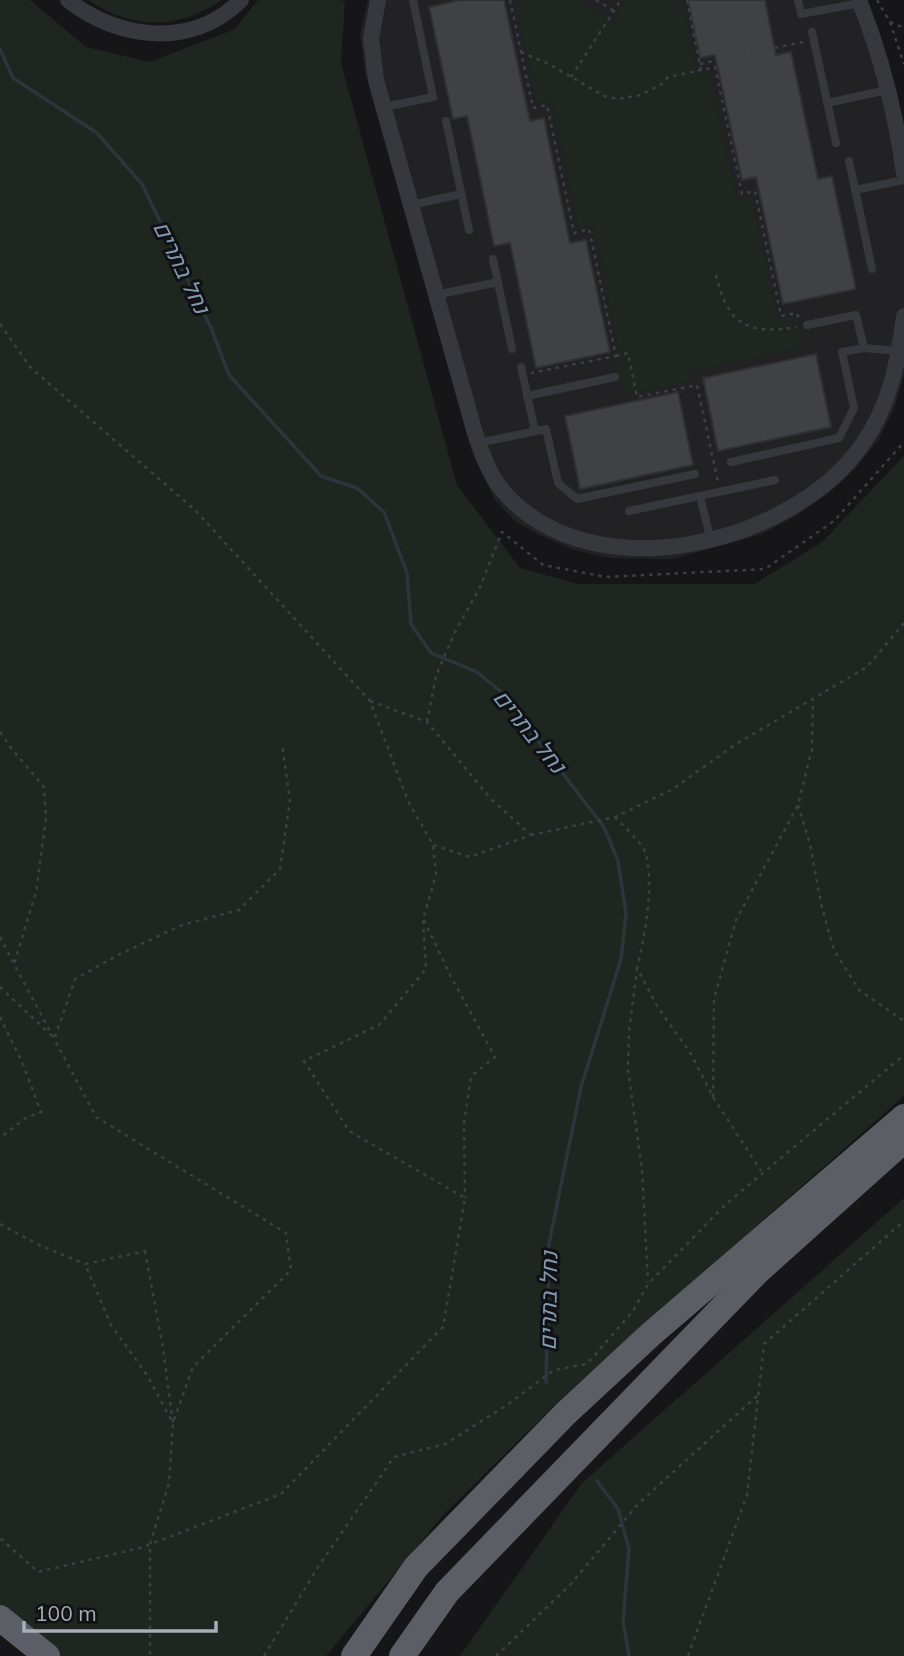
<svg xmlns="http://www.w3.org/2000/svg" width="904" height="1656" viewBox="0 0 904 1656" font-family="Mulish,Heebo,sans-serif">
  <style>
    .built { fill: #222225 }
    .green { fill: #1e261f }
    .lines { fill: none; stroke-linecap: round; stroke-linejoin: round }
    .stream { stroke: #2c353c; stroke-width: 3.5 }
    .building { fill: #404145; stroke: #303034; stroke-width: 2 }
    .path { stroke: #3d3f44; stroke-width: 2.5; stroke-dasharray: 3.5 5; stroke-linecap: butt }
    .service { stroke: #37383d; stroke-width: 8 }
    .minor { stroke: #37383d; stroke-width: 16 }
    .trunk { stroke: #5b5e65; stroke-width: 26 }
    .labels { text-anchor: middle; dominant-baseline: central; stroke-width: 6; stroke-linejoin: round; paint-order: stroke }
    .water-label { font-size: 23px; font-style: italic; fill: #7f9bb3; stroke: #111113 }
  </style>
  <rect width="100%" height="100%" fill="#161618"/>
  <!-- built -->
  <polygon class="built" points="368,0 867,0 888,62 904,127 904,376 894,409 879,439 855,469 828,494 794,517 760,535 672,559 610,558 574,550 541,536 516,522 495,500 472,453 365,73 360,34"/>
  <!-- green -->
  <g class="green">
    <polygon points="0,0 30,0 86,47 150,62 235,29 258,0 341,0 345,2 341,63 457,485 520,568 578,584 755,584 822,542 904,456 904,1096 566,1394 445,1513 326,1656 60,1656 0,1608"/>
    <path d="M88,0H222C178,30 133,30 88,0Z"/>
    <polygon points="514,0 581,0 612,21 626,0 682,0 698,75 710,73 737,199 752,196 779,319 796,316 803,348 690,372 691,381 623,396 615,360 621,358 593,224 578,227 551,100 536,103"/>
    <polygon points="904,1198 904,1656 460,1656 582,1483"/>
  </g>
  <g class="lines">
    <!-- stream -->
    <g class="stream">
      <polyline points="0,49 13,78 97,133 142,184 211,328 229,375 321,476 357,488 384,512 407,573 411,624 431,653 477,672 511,700 534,736 604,827 618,861 626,914 621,959 581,1087 549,1244 546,1383"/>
      <polyline points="597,1481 618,1509 629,1549 623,1621 629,1656"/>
    </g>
  </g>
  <!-- building -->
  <g class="building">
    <polygon points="460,0 504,0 530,121 544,118 570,243 586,240 610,352 536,368 510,243 494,246 467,116 453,119 429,7"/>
    <polygon points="688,0 765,0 776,55 791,52 818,179 832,176 856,289 783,304 756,177 742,180 715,55 700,58"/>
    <polygon points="816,354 831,427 718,451 703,378"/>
    <polygon points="678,392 693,465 580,489 565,416"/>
  </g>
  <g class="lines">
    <!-- path -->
    <g class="path">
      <polyline points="510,0 533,108 547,105 574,233 589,229 616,356 531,373"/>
      <polyline points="596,0 614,11"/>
      <polyline points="687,0 701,70 715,67 742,194 755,191 781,316 797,313 799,320"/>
      <polyline points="877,0 890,22 904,28"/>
      <polyline points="890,22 904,64"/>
      <polyline points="521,52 549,64 604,96 618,99 641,95 662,84 668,77 701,70"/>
      <polyline points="700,64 803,42"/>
      <polyline points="571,77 621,0"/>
      <path d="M716,275C728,325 747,335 797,327"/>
      <polyline points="0,324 30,367 195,510 370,701 408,801 433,845 436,875 423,919 426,969 379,1025 304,1061 349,1131 465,1198 443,1327 281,1494 140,1548 38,1572 0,1538"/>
      <polyline points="616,356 628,353 637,397 697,385 718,482"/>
      <polyline points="370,701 427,722 491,799 531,835 470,857 433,845"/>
      <polyline points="427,722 436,676 454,634 480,587 502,532 543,565 606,577 765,569 834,521 904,442"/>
      <polyline points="0,732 11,748 44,787 46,818 36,892 14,964 96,1117 286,1233 291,1270 193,1367 173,1423 169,1483 150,1544 150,1656"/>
      <polyline points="798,805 810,844 821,904 834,950 859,990 904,1021"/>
      <path d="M615,817C622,825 644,844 646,854C654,886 645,937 637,968L657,1006L691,1054L713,1097L761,1171"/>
      <polyline points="531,835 615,817 673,789 736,744 867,667 904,623"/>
      <polyline points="424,920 451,977 495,1057 471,1076 464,1123 465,1198"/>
      <polyline points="0,937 14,964"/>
      <polyline points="637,968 629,1032 628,1069 642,1169 648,1282"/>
      <polyline points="0,987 51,1035"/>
      <polyline points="0,1017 22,1062 41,1112 24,1119 0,1138"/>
      <polyline points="55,1037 75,979 120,954 182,925 239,910 280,869 290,800 282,744"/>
      <polyline points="713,1097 714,999 736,920 798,805 812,749 813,700"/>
      <polyline points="0,1224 37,1244 85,1264"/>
      <polygon points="145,1251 163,1348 173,1423 147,1375 111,1325 85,1264"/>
      <polyline points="264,1656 318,1567 394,1457 445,1444 507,1405 554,1370 587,1364 633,1311 648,1284 726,1204 904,1055"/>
      <polyline points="496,1656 570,1585 639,1503 758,1395"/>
      <polyline points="688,1656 747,1495 764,1344 904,1221"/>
    </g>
    <!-- service -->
    <g class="service">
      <polyline points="798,0 801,14 860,3"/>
      <polyline points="812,32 836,143"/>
      <polyline points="827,103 887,90"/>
      <polyline points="384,107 433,97 413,0"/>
      <polyline points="446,121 469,230"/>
      <polyline points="849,161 872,269"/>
      <polyline points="855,190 904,180"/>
      <polyline points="411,205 461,194"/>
      <polyline points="493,259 512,349"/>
      <polyline points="436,295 498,282"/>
      <polyline points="807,325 856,315 864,348"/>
      <polyline points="521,367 535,431"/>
      <polyline points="527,396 615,377"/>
      <polyline points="478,443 546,429 558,483 577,499 695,474"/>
      <polyline points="731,462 839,438 854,408 842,352 864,348 899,351"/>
      <polyline points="700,496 711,541"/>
      <polyline points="629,511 775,480"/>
    </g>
    <!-- minor -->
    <g class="minor">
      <path d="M68,0C118,40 193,49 241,0"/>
      <path d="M378,0L371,39L376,80L475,433C482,453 489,474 502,490C590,594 791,546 862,445C890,406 898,362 904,316"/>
      <path d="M859,0C881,55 896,115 904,173"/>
    </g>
    <!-- trunk -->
    <g class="trunk">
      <polyline points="0,1618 47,1656"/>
      <polyline points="354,1656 416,1567 566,1413 650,1335 904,1117"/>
      <polyline points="402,1656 447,1592 757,1272 904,1140"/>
    </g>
  </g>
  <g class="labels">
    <!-- water labels -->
    <g class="water-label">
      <text transform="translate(182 267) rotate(64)">נחל בתרים</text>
      <text transform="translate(530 731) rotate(51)">נחל בתרים</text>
      <text transform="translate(548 1301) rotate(-89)">נחל בתרים</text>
    </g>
  </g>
  <!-- scale -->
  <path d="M24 1621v10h192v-10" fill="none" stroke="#a8adb8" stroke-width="3.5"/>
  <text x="35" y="1621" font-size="21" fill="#a8adb8" stroke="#111113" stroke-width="5" paint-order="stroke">100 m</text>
</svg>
